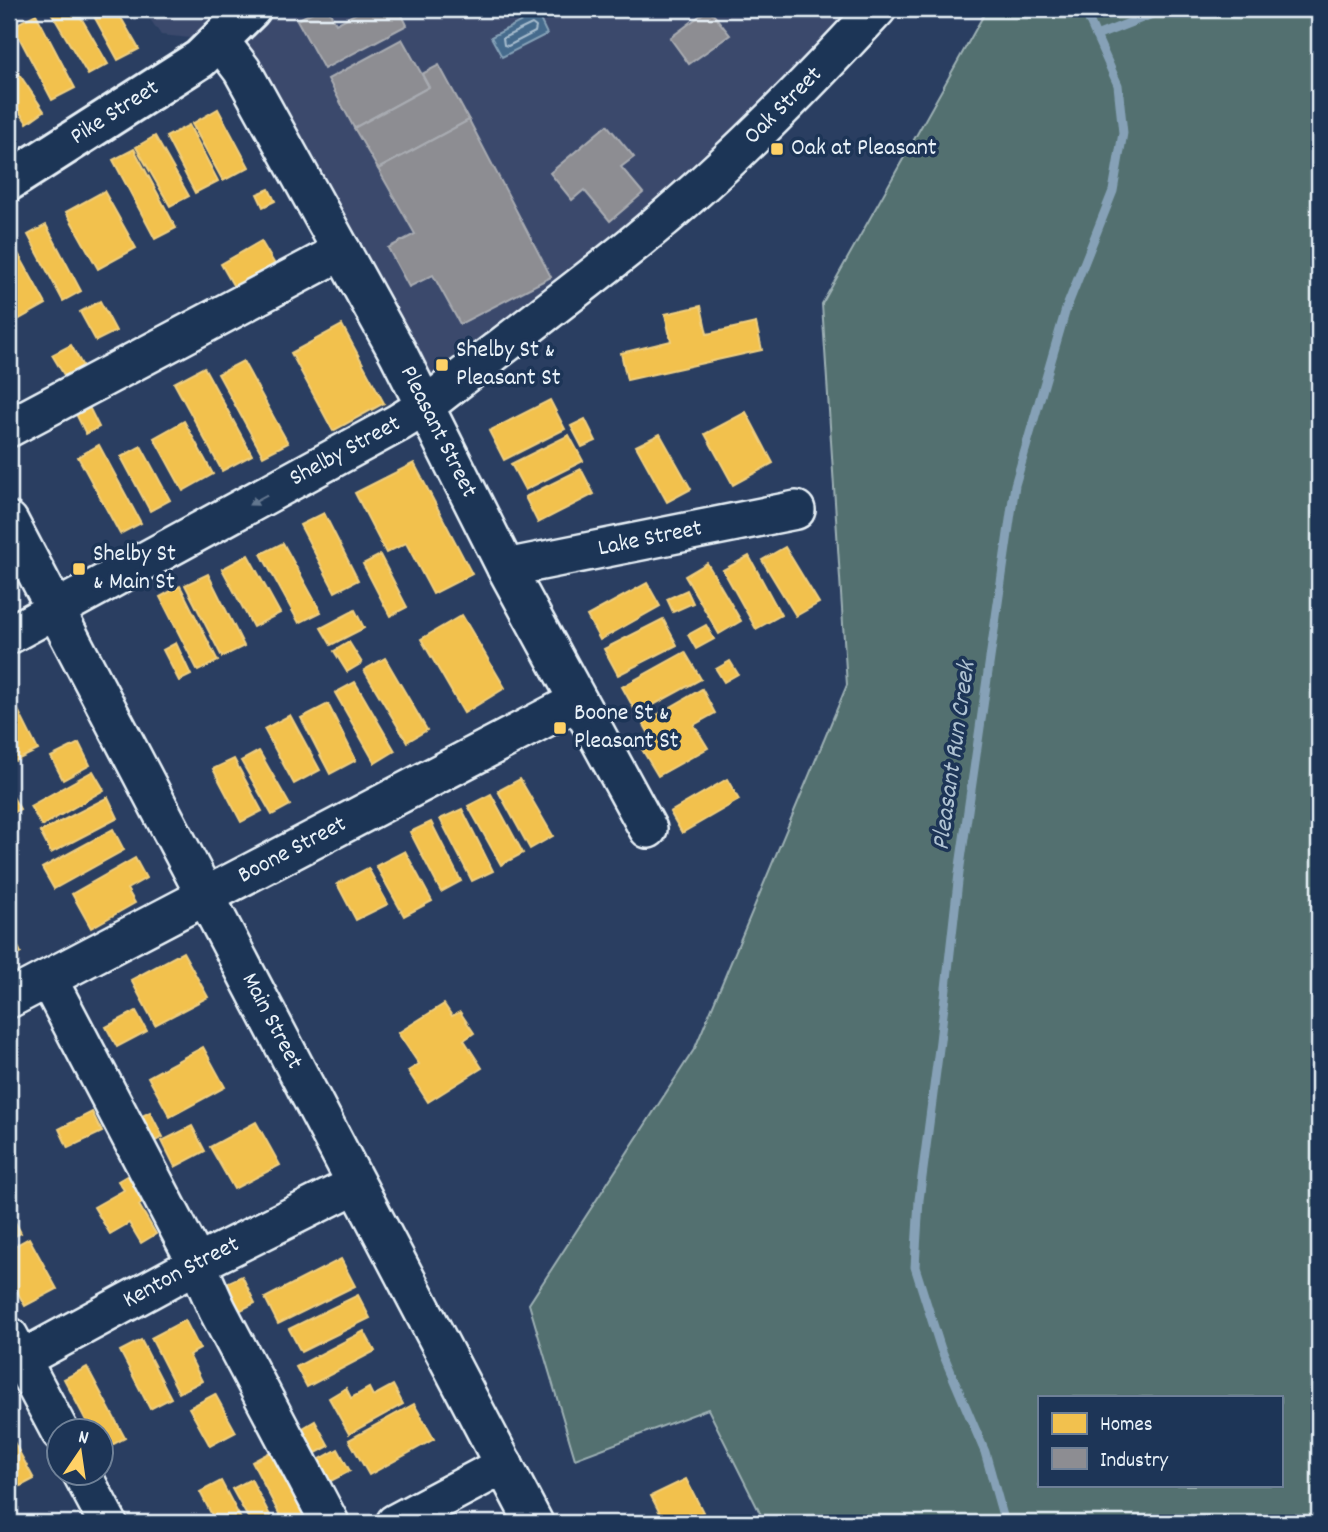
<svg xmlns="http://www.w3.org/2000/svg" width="1328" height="1532" viewBox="0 0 1328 1532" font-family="Dekko,sans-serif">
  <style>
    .built { fill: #3a496c }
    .green { fill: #52706f; stroke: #9db0b4; stroke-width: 2; fill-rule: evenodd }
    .water { fill: #446b8c; stroke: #86a1b7; stroke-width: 2 }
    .homes { fill: #f2c14e; stroke: #efcf81; stroke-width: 2 }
    .industry { fill: #8d8d92; stroke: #a8abb1; stroke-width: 2 }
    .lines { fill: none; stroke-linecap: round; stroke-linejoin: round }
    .shore { stroke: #a6bbcd; stroke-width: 2 }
    .stream { stroke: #86a1b7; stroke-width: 9 }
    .minor-casing { stroke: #e8f1f8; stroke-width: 42 }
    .major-casing { stroke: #e8f1f8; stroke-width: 44 }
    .minor { stroke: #1d3557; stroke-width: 37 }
    .major { stroke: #1d3557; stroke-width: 38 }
    .oneway { fill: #64778f }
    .poi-dot { fill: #ffd166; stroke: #1d3557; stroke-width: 2.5 }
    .labels { text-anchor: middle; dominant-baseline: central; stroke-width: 7; stroke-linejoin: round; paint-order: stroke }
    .street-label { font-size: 24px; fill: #e8f1f8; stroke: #1d3557 }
    .poi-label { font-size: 24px; fill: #e8f1f8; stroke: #1d3557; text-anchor: start }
    .water-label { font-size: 26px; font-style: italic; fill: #afc2d2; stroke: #1d3557 }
  </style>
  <rect width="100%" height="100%" fill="#2a3e61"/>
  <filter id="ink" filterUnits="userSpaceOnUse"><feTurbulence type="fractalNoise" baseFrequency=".0143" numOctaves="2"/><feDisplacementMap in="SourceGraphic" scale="14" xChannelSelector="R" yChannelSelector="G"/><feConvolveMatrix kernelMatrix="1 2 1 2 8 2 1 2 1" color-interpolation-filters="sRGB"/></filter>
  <g filter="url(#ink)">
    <!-- built -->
    <polygon class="built" points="143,9 852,9 865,22 424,407 220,41 161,35"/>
    <!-- green -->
    <path class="green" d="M987,9H1319V1523H765L708,1409L575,1459L529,1304L695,1048L847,685L822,304ZM1039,1397H1281V1485H1039Z"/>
    <!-- water -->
    <polygon class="water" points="537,13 547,34 502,57 491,37"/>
    <!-- homes -->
    <g class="homes">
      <polygon points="49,9 76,9 108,64 88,75"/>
      <polygon points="90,9 116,9 139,49 118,60"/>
      <polygon points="36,14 75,88 52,100 13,26"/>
      <polygon points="9,59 44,111 27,123 9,96"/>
      <polygon points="218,109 249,167 223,181 192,124"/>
      <polygon points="189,125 218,181 195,193 166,137"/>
      <polygon points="155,136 189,196 170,206 136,147"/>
      <polygon points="134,149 176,228 155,239 113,160"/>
      <polygon points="269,189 275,201 263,207 257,194"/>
      <polygon points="104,191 136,248 98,269 66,212"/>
      <polygon points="46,225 81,291 63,301 28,235"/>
      <polygon points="261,241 277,268 237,292 221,264"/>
      <polygon points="14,246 46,304 16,321 9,308 9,249"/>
      <polygon points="100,301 116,331 96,341 80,312"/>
      <polygon points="701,306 707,334 756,323 762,350 627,380 621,353 671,341 665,314"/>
      <polygon points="342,325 384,403 333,431 291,353"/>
      <polygon points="71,345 85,370 67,380 52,355"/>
      <polygon points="243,361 288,443 263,456 218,374"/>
      <polygon points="204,367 252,455 222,471 174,383"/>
      <polygon points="84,397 99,427 86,434 71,404"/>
      <polygon points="550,400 565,429 504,460 489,431"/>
      <polygon points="746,412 773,463 733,485 705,434"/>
      <polygon points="585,419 596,441 582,447 571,426"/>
      <polygon points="184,421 213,474 183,491 154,438"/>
      <polygon points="660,434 691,489 667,502 636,446"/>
      <polygon points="569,435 583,461 525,490 511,464"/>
      <polygon points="99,445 141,523 120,534 78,457"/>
      <polygon points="141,446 170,500 150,511 121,457"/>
      <polygon points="414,463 472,574 433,594 406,543 386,553 355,493"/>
      <polygon points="581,469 594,494 538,523 525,497"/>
      <polygon points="324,513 358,580 335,592 300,525"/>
      <polygon points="283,543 321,612 299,623 261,554"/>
      <polygon points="785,547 819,603 796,616 762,560"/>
      <polygon points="248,555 280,613 253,627 222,569"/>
      <polygon points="380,555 407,607 390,616 363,564"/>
      <polygon points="749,556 781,615 756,629 723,570"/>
      <polygon points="707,563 741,621 719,634 685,576"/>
      <polygon points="208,574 244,646 222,657 185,585"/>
      <polygon points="647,583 660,606 600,640 587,616"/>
      <polygon points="180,586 218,661 198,671 160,597"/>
      <polygon points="687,590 693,603 673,612 667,599"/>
      <polygon points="355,610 364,628 331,645 321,628"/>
      <polygon points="462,615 505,688 464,713 421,639"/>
      <polygon points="663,619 677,645 618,675 604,649"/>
      <polygon points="706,625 714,639 696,649 688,635"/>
      <polygon points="349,642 362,663 347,672 334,651"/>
      <polygon points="176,643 191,675 179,681 163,650"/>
      <polygon points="685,652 701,679 637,714 622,687"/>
      <polygon points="385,658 427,730 407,742 364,670"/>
      <polygon points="730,661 738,674 724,682 716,669"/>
      <polygon points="355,682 395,751 375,763 335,693"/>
      <polygon points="702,689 715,713 694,725 708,748 658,776 640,746 652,739 643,723"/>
      <polygon points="9,692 38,750 15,761 9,748"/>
      <polygon points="328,704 356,760 330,774 301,718"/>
      <polygon points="290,715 320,770 294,784 264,729"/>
      <polygon points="79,743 90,765 63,780 51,757"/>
      <polygon points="259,751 290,805 272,815 241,761"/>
      <polygon points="234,759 262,811 241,822 213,769"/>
      <polygon points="93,771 104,790 42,826 30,806"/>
      <polygon points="520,779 553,836 530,849 498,791"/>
      <polygon points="727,779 739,800 682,833 670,812"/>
      <polygon points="491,794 523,853 501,865 468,806"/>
      <polygon points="13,797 20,809 9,815 9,799"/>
      <polygon points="108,797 118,818 51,853 40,832"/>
      <polygon points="462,809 493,871 472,881 440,819"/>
      <polygon points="431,822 461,881 441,892 410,832"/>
      <polygon points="113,829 124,850 54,889 42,868"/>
      <polygon points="405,851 432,901 404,916 376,866"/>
      <polygon points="135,858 146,878 127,889 135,903 91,928 72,894"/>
      <polygon points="368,868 388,904 356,920 337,884"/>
      <polygon points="9,928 21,953 9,959"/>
      <polygon points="183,952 208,997 155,1025 131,980"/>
      <polygon points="444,1004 452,1016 460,1012 474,1033 464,1040 482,1068 428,1102 408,1071 419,1064 398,1033"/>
      <polygon points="136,1011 147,1031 117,1047 106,1027"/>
      <polygon points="203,1047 225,1087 170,1117 148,1077"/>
      <polygon points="92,1112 102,1132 68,1148 59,1129"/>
      <polygon points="150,1112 163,1137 141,1148 128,1123"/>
      <polygon points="256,1122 280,1165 234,1189 210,1147"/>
      <polygon points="192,1126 205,1151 175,1167 162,1141"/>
      <polygon points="135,1171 151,1198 139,1205 156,1234 141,1243 129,1223 110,1234 94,1207 124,1190 118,1181"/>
      <polygon points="9,1210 21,1233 9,1239"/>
      <polygon points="29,1238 57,1289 25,1306 9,1277 9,1249"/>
      <polygon points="341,1259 355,1286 278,1324 265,1298"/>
      <polygon points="242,1276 255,1303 233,1314 220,1286"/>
      <polygon points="358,1295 370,1318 301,1352 289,1329"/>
      <polygon points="185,1320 200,1349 189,1355 202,1381 179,1393 151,1338"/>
      <polygon points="364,1331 375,1351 307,1387 296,1367"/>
      <polygon points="141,1340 171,1398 150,1409 120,1351"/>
      <polygon points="87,1367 125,1438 102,1450 102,1430 91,1430 64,1379"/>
      <polygon points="393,1385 403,1404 349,1434 329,1398 346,1388 351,1398 369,1388 373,1396"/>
      <polygon points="215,1394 236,1432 210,1446 189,1408"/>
      <polygon points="414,1404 434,1439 369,1475 349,1440"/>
      <polygon points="315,1421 329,1446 305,1459 291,1435"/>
      <polygon points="9,1433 34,1479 9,1492"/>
      <polygon points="338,1449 350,1471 327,1483 315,1462"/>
      <polygon points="272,1451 309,1519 302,1523 284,1523 252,1462"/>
      <polygon points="251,1479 274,1523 251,1523 232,1489"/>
      <polygon points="686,1479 703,1512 681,1523 665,1523 651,1496"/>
      <polygon points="221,1481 243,1523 216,1523 200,1492"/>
    </g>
    <!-- industry -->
    <g class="industry">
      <polygon points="319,9 328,9 336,24 364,9 399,9 407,25 324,69 297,20"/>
      <polygon points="709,9 730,35 689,64 670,38"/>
      <polygon points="402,39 429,87 354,128 328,79"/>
      <polygon points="439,65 469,120 378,169 354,128 429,87 422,74"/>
      <polygon points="469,120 551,277 460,324 433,275 409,287 388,248 415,234 378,169"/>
      <polygon points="607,125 634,157 621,167 643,193 610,221 584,190 572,200 550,173"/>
    </g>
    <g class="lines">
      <!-- shore -->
      <polygon class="shore" points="532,24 536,27 535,32 508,46 504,45 503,38"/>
      <!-- stream -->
      <g class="stream">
        <polyline points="1096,36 1165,9"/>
        <polyline points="1005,1523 985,1452 941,1349 915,1267 919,1200 940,1041 959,873 1015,485 1066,309 1113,191 1123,133 1118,85 1086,13 1077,9"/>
      </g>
      <!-- minor casing -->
      <g class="minor-casing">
        <g id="minor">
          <path id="s1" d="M220,41L242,70L398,353L506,568L648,829"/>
          <polyline points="9,428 342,251"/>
          <path id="s2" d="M9,521L534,1523"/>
          <path id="s3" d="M506,568L796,510"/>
          <path id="s4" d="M9,635L398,423L424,407C495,351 568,297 637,241C724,170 802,90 877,9"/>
          <polyline points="48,979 197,1264 217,1309 330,1523"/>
          <path id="s5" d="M9,999L578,701"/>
          <polyline points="9,1336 60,1432"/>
          <path id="s6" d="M9,1366L197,1264L355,1185"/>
          <polyline points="81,1472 108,1523"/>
          <polyline points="395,1523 504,1465"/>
        </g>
      </g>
      <!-- major casing -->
      <g class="major-casing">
        <g id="major">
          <path id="s7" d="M9,181L200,59L251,9"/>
        </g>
      </g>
      <!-- minor -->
      <use href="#minor" class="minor"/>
      <!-- major -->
      <use href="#major" class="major"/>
    </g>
    <!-- one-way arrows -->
    <defs><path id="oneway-solid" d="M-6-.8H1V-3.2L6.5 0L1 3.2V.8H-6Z" transform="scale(1.75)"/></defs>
    <use class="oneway" href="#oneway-solid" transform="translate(258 500) rotate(151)"/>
  </g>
  <!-- markers -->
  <g class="poi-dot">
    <rect x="770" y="142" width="14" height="14" rx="3.5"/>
    <rect x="435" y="358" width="14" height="14" rx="3.5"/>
    <rect x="72" y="562" width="14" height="14" rx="3.5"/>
    <rect x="553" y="721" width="14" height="14" rx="3.5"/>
  </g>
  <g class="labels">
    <!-- street labels -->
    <g class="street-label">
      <text stroke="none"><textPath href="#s4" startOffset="943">Oak Street</textPath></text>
      <text stroke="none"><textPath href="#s7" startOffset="126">Pike Street</textPath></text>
      <text stroke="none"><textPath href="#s1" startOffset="448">Pleasant Street</textPath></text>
      <text stroke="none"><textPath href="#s4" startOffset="383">Shelby Street</textPath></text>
      <text stroke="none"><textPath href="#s3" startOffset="147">Lake Street</textPath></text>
      <text stroke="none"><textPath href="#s5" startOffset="320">Boone Street</textPath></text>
      <text stroke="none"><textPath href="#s2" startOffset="565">Main Street</textPath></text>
      <text stroke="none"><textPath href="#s6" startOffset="196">Kenton Street</textPath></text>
    </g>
    <!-- poi labels -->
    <g class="poi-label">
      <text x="791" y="149">Oak at Pleasant</text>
      <text x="456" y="351">Shelby St &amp;<tspan x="456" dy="28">Pleasant St</tspan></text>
      <text x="93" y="555">Shelby St<tspan x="93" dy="28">&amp; Main St</tspan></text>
      <text x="574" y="714">Boone St &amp;<tspan x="574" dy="28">Pleasant St</tspan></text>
    </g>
    <!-- water labels -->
    <g class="water-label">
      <text transform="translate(955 756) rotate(-82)">Pleasant Run Creek</text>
    </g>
  </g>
  <!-- margin -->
  <rect width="1328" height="1532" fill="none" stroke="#1d3557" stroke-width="35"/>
  <rect x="18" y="18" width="1293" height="1497" fill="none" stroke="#e8f1f8" stroke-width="2.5" filter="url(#ink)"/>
  <!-- legend -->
  <rect x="1038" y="1396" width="245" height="91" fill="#1d3557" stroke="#6e8097" stroke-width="2"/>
  <rect x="1052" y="1413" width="35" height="21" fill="#f2c14e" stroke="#6e8097" stroke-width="2"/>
  <text x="1100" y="1430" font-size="21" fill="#e8f1f8">Homes</text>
  <rect x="1052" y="1448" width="35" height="21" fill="#8d8d92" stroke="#6e8097" stroke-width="2"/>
  <text x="1100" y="1466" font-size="21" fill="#e8f1f8">Industry</text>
  <!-- north arrow -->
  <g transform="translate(80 1452) rotate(13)"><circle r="33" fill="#1d3557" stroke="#6e8097" stroke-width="2"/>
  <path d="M0-5L12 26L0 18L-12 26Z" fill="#ffd166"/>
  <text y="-10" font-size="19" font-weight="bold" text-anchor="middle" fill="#e8f1f8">N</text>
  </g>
</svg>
